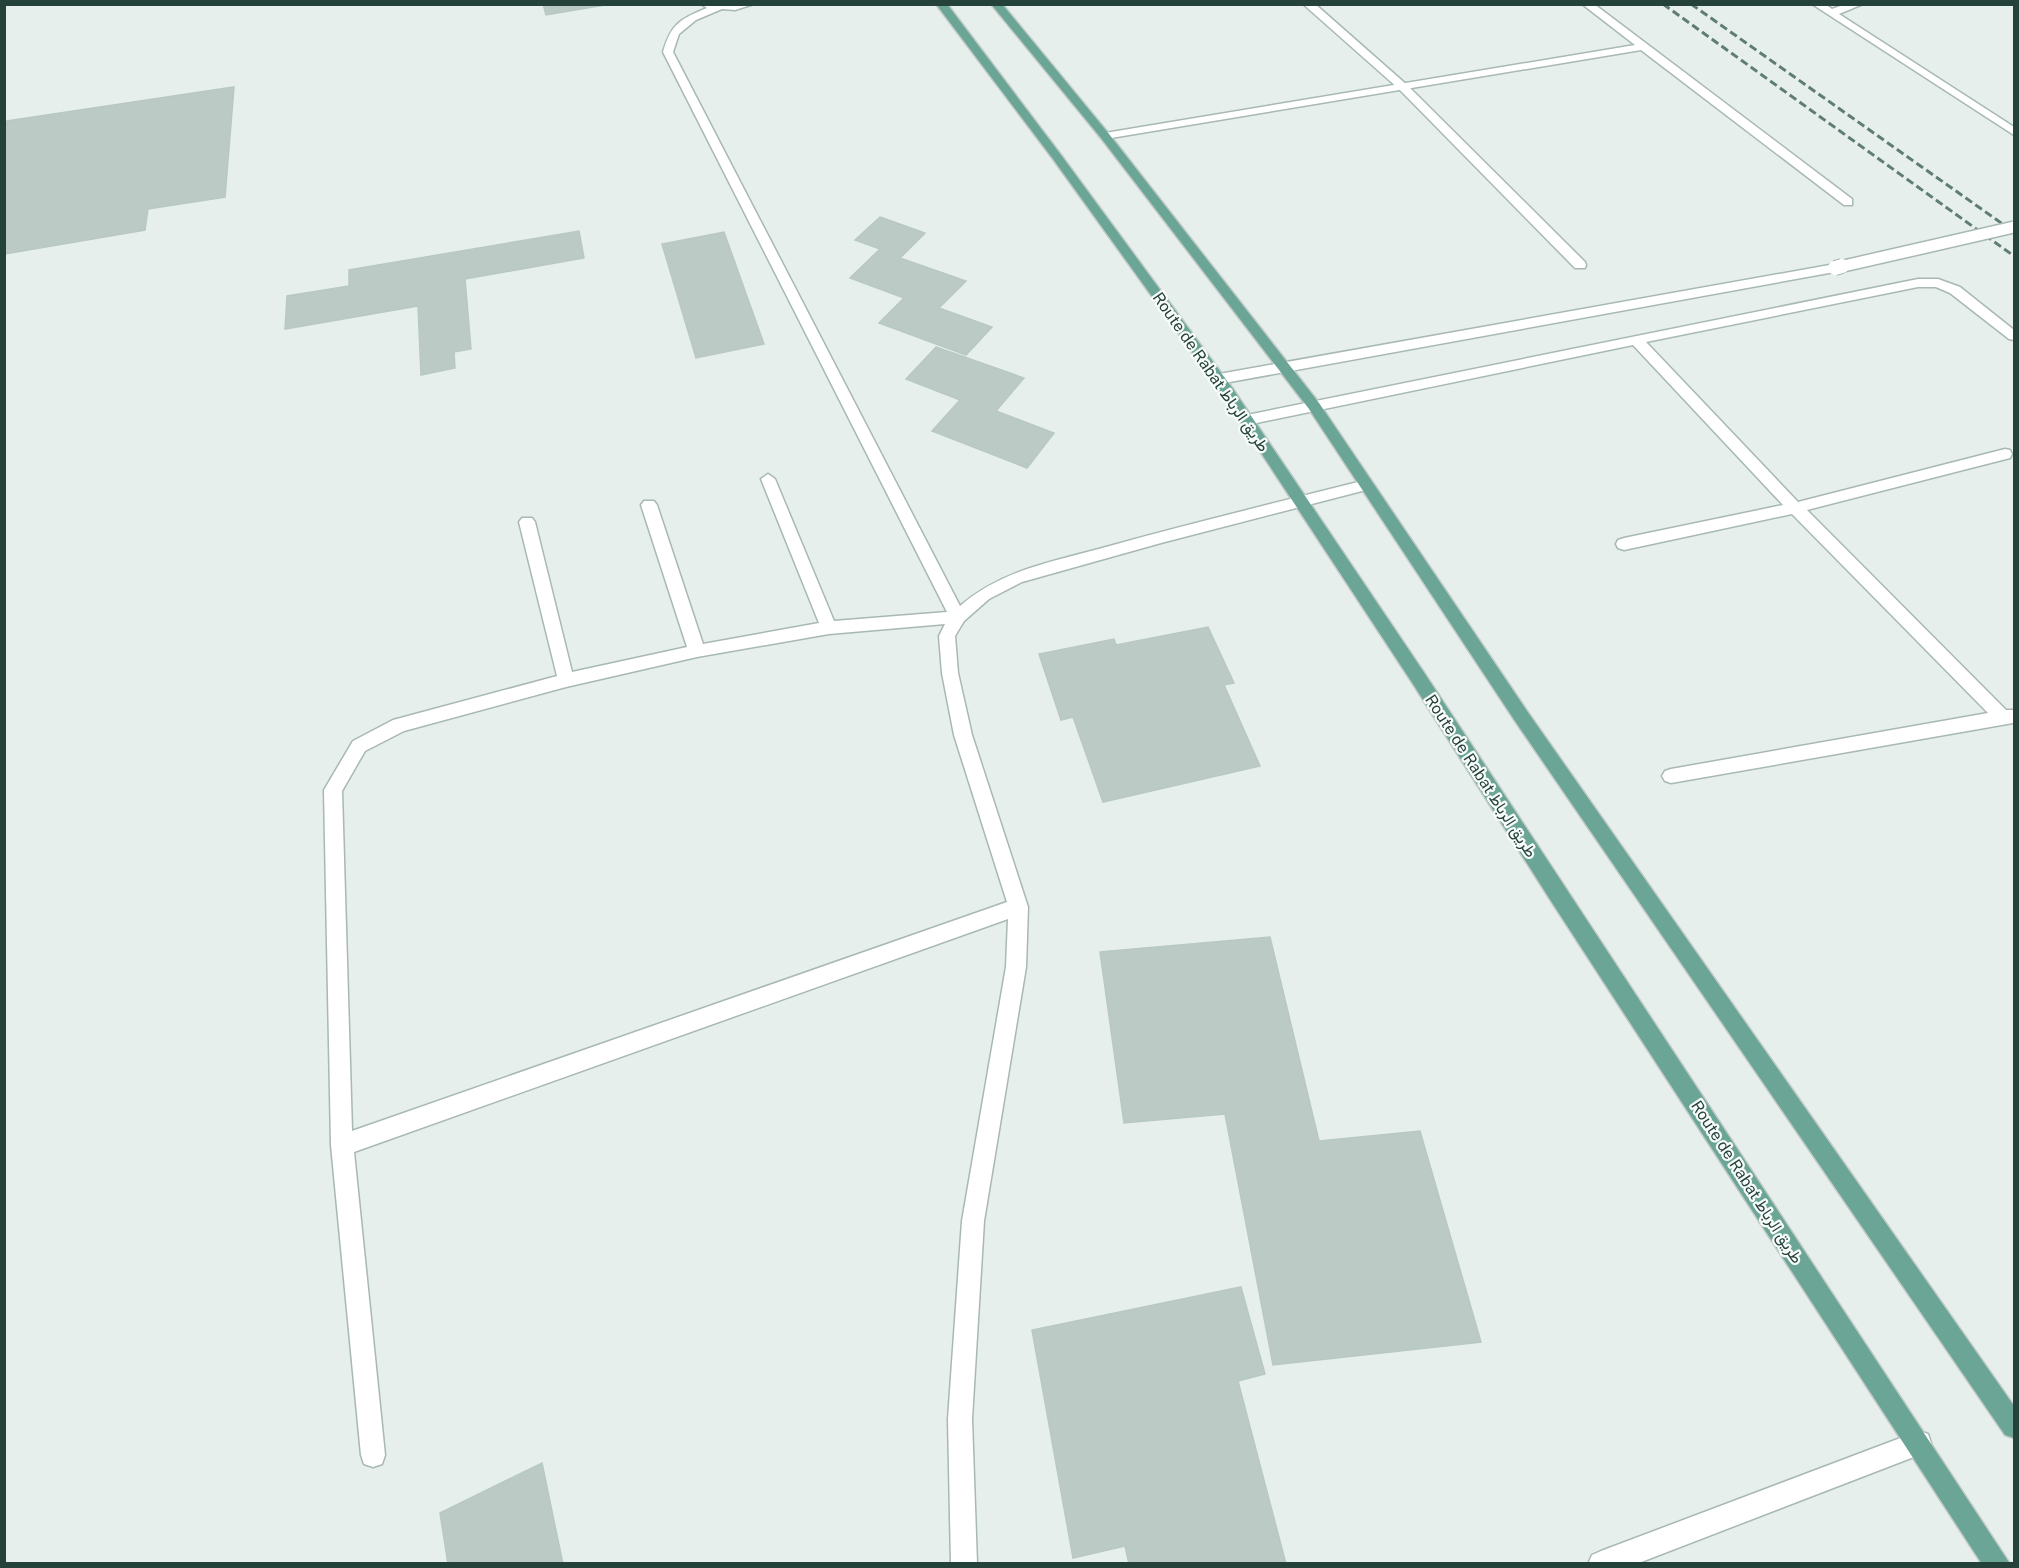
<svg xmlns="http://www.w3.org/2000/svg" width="2019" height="1568" viewBox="0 0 2019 1568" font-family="'Public Sans',Vazirmatn,sans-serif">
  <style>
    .building { fill: #bbcac4; stroke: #b8c9c2; stroke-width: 1.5 }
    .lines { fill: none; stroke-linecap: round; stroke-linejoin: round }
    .lane-casing { stroke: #a8b8b2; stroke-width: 3 }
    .street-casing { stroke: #a8b8b2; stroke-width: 3 }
    .primary-casing { stroke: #c2cac8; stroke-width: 3 }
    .lane { fill: #fff; fill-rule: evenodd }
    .street { fill: #fff; fill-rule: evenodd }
    .primary { fill: #6aa596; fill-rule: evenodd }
    .rail { stroke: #5f7d75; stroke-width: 3; stroke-dasharray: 8 4; stroke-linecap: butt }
    .street-bridge-far1-casing { stroke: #a8b8b2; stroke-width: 14; stroke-linecap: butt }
    .street-bridge-casing { stroke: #a8b8b2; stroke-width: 16; stroke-linecap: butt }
    .street-bridge-far1 { stroke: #fff; stroke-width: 11 }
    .street-bridge { stroke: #fff; stroke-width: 14 }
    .labels { text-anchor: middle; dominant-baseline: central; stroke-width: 4.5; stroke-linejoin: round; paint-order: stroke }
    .street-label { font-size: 16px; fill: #24423a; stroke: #f7fbf9 }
  </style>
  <rect width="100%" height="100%" fill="#e6efeb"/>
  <!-- building -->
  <g class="building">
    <polygon points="543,4 611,4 546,15"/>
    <polygon points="234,87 225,197 148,209 145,230 4,254 4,131 7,121"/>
    <polygon points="880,217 925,233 900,258 966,281 939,308 992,327 966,355 879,323 904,298 850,278 880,249 855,240"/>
    <polygon points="579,231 584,258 465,279 471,349 454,352 455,368 421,375 418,306 285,329 287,296 349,286 349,270"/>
    <polygon points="724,232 764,344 696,358 662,244"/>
    <polygon points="936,347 1024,378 996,411 1054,433 1027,468 932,431 960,400 906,379"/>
    <polygon points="1208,627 1234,683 1224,685 1260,766 1103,802 1073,717 1061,720 1039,654 1114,639 1116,645"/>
    <polygon points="1270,937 1319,1141 1420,1131 1481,1342 1273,1365 1225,1114 1124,1123 1100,952"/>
    <polygon points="1241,1287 1265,1374 1238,1381 1286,1564 1129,1564 1125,1546 1073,1558 1032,1330"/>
    <polygon points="542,1463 563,1564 448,1564 440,1513"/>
  </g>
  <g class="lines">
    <!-- lane casing -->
    <g class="lane-casing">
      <g id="lane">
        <path d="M701,4H754L735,10L722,9L696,20L679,34L673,52L960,606C1001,570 1055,561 1106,547C1192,523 1279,502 1366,480L1374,485L1366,490L1161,543L1022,582L989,599L964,621L955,636L958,673L972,735L1028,907L1026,967L984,1221L972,1419L977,1564H951L948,1419L962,1221L1006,967L1008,919L354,1152L385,1455L382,1464L373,1467L364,1464L361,1455L331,1145L324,790L353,741L393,720L557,676L519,522L522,518H532L535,522L572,672L687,647L641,505L644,501H654L657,505L703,644L819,623L761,479L768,474L775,479L834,621L947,612L663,52C671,24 680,19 707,8ZM945,624L939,636L942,673L954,735L1007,902L352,1131L342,791L365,751L404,731L566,687L697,657L829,634Z"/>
        <polygon points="1303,4 1315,4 1407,85 1585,262 1586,265 1585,268 1575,268 1399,89"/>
        <polygon points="1919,1431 1928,1434 1931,1443 1928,1452 1919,1455 1636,1564 1588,1564 1592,1555 1601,1551"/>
      </g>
    </g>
    <!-- street casing -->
    <g class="street-casing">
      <g id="street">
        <polygon points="1582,4 1594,4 1852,199 1852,205 1844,205 1641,50 1105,139 1099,136 1105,133 1635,45"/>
        <polygon points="1812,4 1825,4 1832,9 1846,4 1863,4 1839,14 2014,127 2014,135"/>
        <polygon points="1835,264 1840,265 1841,268 1840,271 1219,384 1212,379 1219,374"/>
        <polygon points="1918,279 1938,279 1960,287 2014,330 2014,340 2009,339 1950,293 1936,287 1918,287 1646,342 1798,502 2005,449 2010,450 2012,454 2010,458 1807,510 2006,710 2014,710 2013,723 1671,783 1665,781 1662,776 1665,771 1671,769 1988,713 1792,514 1624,550 1618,548 1616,544 1618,540 1624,538 1783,505 1633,345 1247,425 1240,420 1247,415"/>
      </g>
    </g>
    <!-- primary casing -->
    <g class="primary-casing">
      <g id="primary">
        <polygon points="936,4 947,4 1061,155 1233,389 1425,674 2010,1564 1982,1564 1551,901 1413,684 1223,395 1053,159"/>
        <polygon points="991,4 1002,4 1109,134 1319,403 1527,711 2014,1406 2014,1438 2005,1435 1515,721 1309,409 1101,138"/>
      </g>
    </g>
    <!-- lane -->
    <use href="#lane" class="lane"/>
    <!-- street -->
    <use href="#street" class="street"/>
    <!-- primary -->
    <use href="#primary" class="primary"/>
    <!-- rail -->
    <g class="rail">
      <polyline points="1663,4 2014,256"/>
      <polyline points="1691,4 2014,232"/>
    </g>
    <!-- street-bridge-far1 casing -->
    <g class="street-bridge-far1-casing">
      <polyline id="street-bridge-far1" points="1835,268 2014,227"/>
    </g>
    <!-- street-bridge casing -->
    <g class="street-bridge-casing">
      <polyline id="street-bridge" points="1835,268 1842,266"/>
    </g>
    <!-- street-bridge-far1 -->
    <use href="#street-bridge-far1" class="street-bridge-far1"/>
    <!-- street-bridge -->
    <use href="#street-bridge" class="street-bridge"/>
  </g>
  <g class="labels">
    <!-- street labels -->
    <g class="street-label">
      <text transform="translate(1211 372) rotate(55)">Route de Rabat طريق الرباط</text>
      <text transform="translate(1481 776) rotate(57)">Route de Rabat طريق الرباط</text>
      <text transform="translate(1747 1182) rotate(57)">Route de Rabat طريق الرباط</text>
    </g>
  </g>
  <!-- border -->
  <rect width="2019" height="1568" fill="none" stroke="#24423a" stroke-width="12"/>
</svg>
